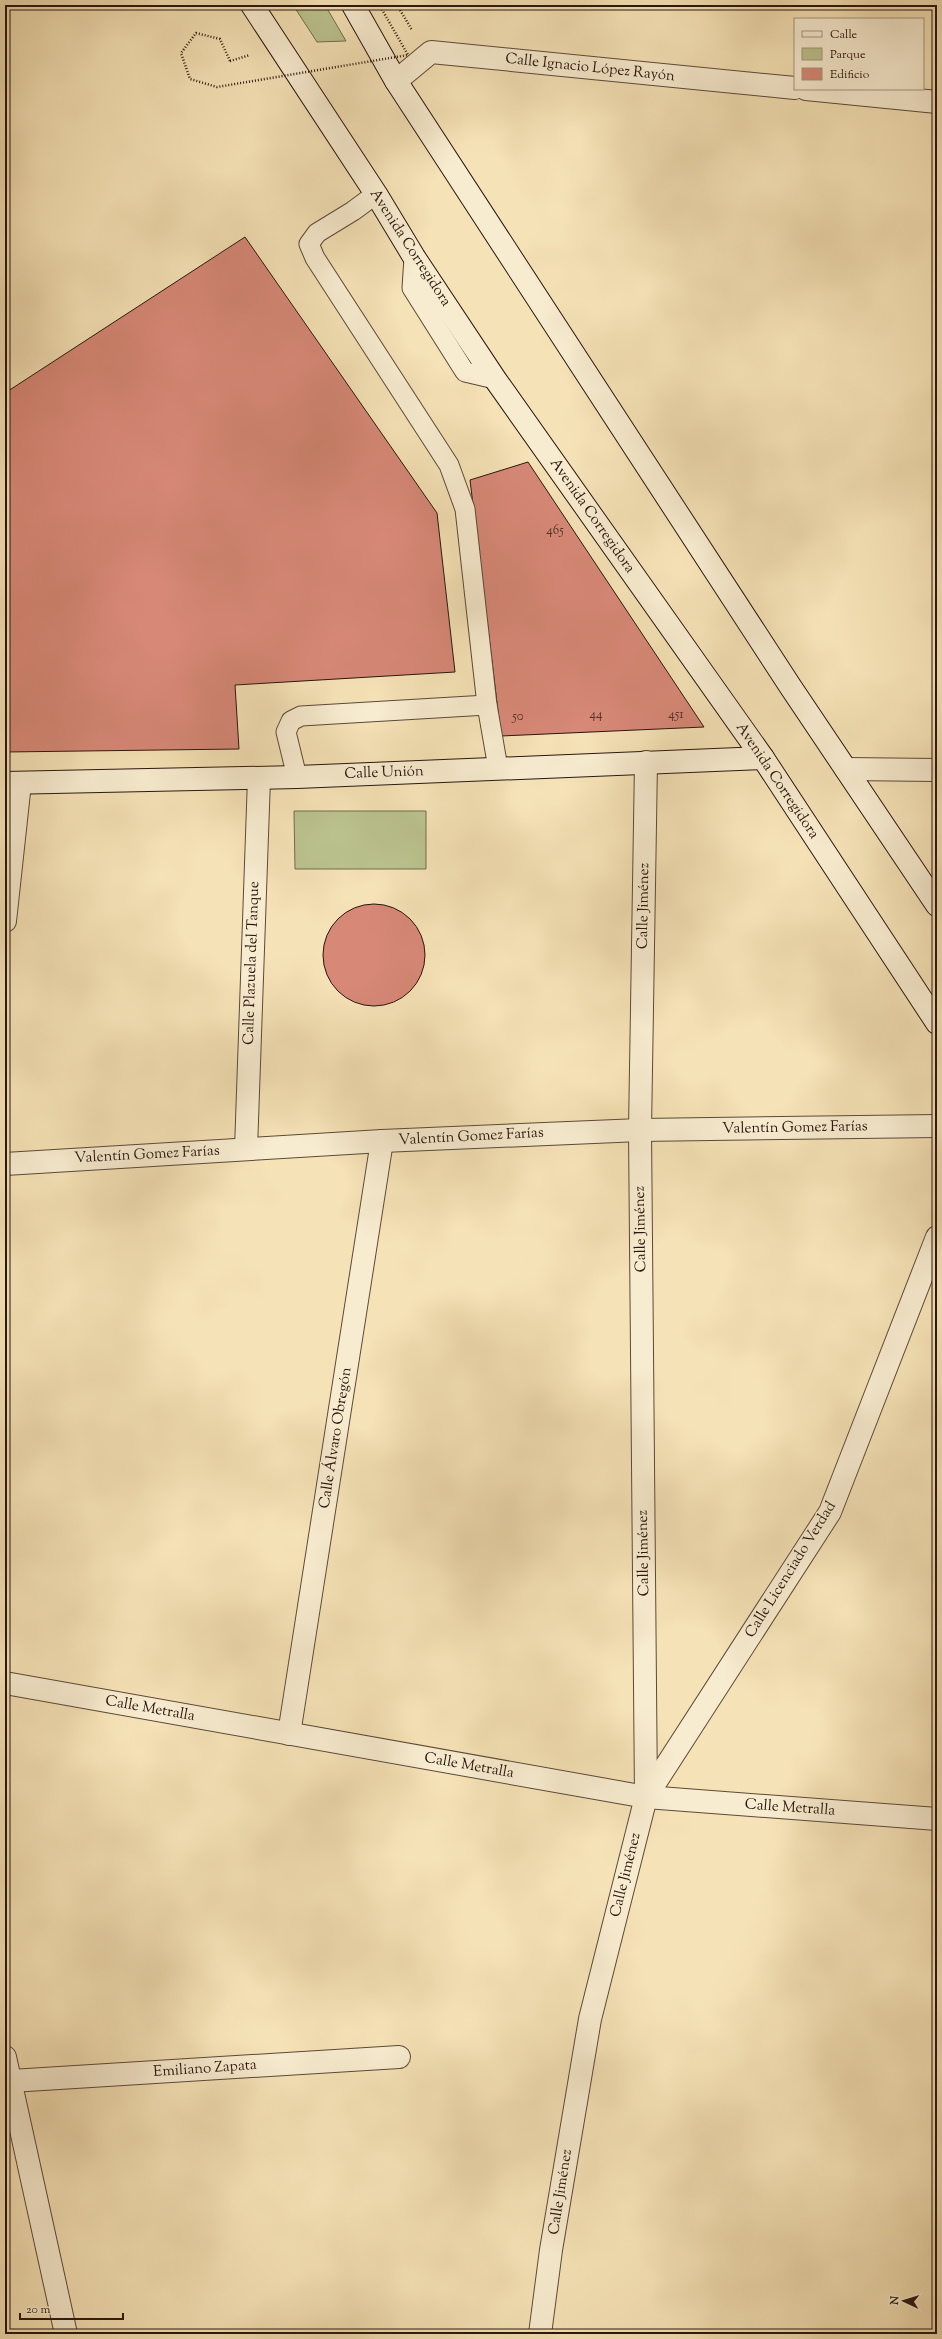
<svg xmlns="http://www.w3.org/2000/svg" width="942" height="2339" viewBox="0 0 942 2339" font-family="'Sorts Mill Goudy',serif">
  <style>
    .green { fill: #bbc38e; stroke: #726c4e }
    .building { fill: #d78877; stroke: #29160e }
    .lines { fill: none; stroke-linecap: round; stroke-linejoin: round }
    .lane-casing { stroke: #5c4938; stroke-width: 21 }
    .street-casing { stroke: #5c4938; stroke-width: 24 }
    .secondary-casing { stroke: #29160e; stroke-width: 24 }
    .path { stroke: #29160e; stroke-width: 2.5; stroke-dasharray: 1 2; stroke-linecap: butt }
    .lane { stroke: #f8ecd0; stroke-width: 19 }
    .street { stroke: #f8ecd0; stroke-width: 22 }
    .secondary { stroke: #f8ecd0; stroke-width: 22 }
    .path-bridge { stroke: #29160e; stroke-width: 2.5; stroke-dasharray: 1 2; stroke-linecap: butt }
    .labels { text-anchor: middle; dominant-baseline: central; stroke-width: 3; stroke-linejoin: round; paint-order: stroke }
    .number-label { font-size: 13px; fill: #543228 }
    .street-label { font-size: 15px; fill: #29160e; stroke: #f8ecd0 }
  </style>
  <rect width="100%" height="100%" fill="#f5e2b6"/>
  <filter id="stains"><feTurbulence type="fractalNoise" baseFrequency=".005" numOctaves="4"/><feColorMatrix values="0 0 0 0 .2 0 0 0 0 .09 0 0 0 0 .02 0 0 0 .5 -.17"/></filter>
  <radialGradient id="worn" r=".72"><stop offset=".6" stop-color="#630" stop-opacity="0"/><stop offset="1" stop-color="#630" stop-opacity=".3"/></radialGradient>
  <!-- green -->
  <g class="green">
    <polygon points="293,5 325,5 346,41 317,42"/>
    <polygon points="294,811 426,811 426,869 295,869"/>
  </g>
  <!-- building -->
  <g class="building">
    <polygon points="245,237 437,513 455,672 235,685 239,749 5,752 5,393"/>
    <polygon points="528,462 704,727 501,736 470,480"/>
    <circle cx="374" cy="955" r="51"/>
  </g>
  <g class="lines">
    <!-- lane casing -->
    <g class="lane-casing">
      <g id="lane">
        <polyline points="376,194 353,211 317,233 309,244 315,258 449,465 465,509 487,705 498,768"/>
        <polyline points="414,257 412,288 465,372 495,379"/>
        <polyline points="297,777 286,732 291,721 301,716 487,705"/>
      </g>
    </g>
    <!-- street casing -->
    <g class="street-casing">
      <g id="street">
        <polyline points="396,81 431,52 795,88"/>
        <polyline points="806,89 937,102"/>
        <polyline points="846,769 937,770"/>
        <polyline points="5,921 20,783"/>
        <polyline points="246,1149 259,778"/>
        <polyline points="5,1164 382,1141 640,1130 937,1126"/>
        <polyline points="5,1683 646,1797 937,1819"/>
        <polyline points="289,1734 382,1141"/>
        <polyline points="646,1797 830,1512 937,1237"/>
        <polyline points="5,2057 66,2334"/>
        <polyline points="11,2081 399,2057"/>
        <polyline points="540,2334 551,2250 590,2019 646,1797 640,1130 646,762"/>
      </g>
    </g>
    <!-- secondary casing -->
    <g class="secondary-casing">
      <g id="secondary">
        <polyline points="252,5 376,194 414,257 495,379 763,758 937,1023"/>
        <polyline points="353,5 396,81 790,686 937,905"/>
        <polyline points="5,783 297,777 763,758"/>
      </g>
    </g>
    <!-- path -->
    <g class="path">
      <polyline points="397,5 412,30"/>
      <polyline points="230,61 250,55"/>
    </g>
    <!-- lane -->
    <use href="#lane" class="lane"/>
    <!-- street -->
    <use href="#street" class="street"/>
    <!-- secondary -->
    <use href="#secondary" class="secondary"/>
    <!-- path-bridge -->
    <polyline class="path-bridge" points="230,61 220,39 196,33 181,53 190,79 217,87 408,55 380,6 382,5"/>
  </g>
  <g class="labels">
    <!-- number labels -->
    <g class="number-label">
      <text x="555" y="531">465</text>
      <text x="596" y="715">44</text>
      <text x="676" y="715">451</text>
      <text x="518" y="717">50</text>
    </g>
    <!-- street labels -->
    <g class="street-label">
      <text transform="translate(590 68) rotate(6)">Calle Ignacio López Rayón</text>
      <text transform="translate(410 248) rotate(57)">Avenida Corregidora</text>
      <text transform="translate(592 516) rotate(55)">Avenida Corregidora</text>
      <text transform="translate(384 773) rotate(-2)">Calle Unión</text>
      <text transform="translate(777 781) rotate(56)">Avenida Corregidora</text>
      <text transform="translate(644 906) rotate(-89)">Calle Jiménez</text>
      <text transform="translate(252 963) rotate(-88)">Calle Plazuela del Tanque</text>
      <text transform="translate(795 1128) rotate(-1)">Valentín Gomez Farías</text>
      <text transform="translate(471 1137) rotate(-3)">Valentín Gomez Farías</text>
      <text transform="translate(147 1155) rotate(-3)">Valentín Gomez Farías</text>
      <text transform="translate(641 1229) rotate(-91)">Calle Jiménez</text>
      <text transform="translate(336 1438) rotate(-81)">Calle Álvaro Obregón</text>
      <text transform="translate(644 1553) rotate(-91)">Calle Jiménez</text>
      <text transform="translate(791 1570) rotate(-58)">Calle Licenciado Verdad</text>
      <text transform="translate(150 1709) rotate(10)">Calle Metralla</text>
      <text transform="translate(469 1766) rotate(10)">Calle Metralla</text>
      <text transform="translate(790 1808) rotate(4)">Calle Metralla</text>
      <text transform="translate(626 1875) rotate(-76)">Calle Jiménez</text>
      <text transform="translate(205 2069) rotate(-4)">Emiliano Zapata</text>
      <text transform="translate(561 2192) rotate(-81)">Calle Jiménez</text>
    </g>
  </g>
  <!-- margin -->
  <rect width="942" height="2339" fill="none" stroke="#f5e2b6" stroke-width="20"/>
  <rect x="6" y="6" width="930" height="2327" fill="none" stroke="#29160e" stroke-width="2"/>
  <rect x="10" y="10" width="922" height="2319" fill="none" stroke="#29160e"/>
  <!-- legend -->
  <rect x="794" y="18" width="130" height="72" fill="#f8ecd0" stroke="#a59682"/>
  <rect x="802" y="31" width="20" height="6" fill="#f8ecd0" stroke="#a59682"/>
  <text x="830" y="38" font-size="12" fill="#29160e">Calle</text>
  <rect x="802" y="48" width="20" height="12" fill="#bbc38e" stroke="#a59682"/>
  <text x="830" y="58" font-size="12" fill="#29160e">Parque</text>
  <rect x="802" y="68" width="20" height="12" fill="#d78877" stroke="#a59682"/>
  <text x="830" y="78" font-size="12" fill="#29160e">Edificio</text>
  <!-- north arrow -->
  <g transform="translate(904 2301) rotate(274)" stroke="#f8ecd0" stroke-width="3" paint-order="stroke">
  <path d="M0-3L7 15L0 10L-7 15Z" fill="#29160e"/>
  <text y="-6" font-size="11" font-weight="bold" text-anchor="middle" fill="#29160e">N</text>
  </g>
  <!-- scale -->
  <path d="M20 2313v6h103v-6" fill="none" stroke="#29160e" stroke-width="2"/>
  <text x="26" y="2313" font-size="12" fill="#29160e" stroke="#f8ecd0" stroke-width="3" paint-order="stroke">20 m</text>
  <rect width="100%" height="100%" filter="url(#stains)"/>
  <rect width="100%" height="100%" fill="url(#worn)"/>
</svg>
